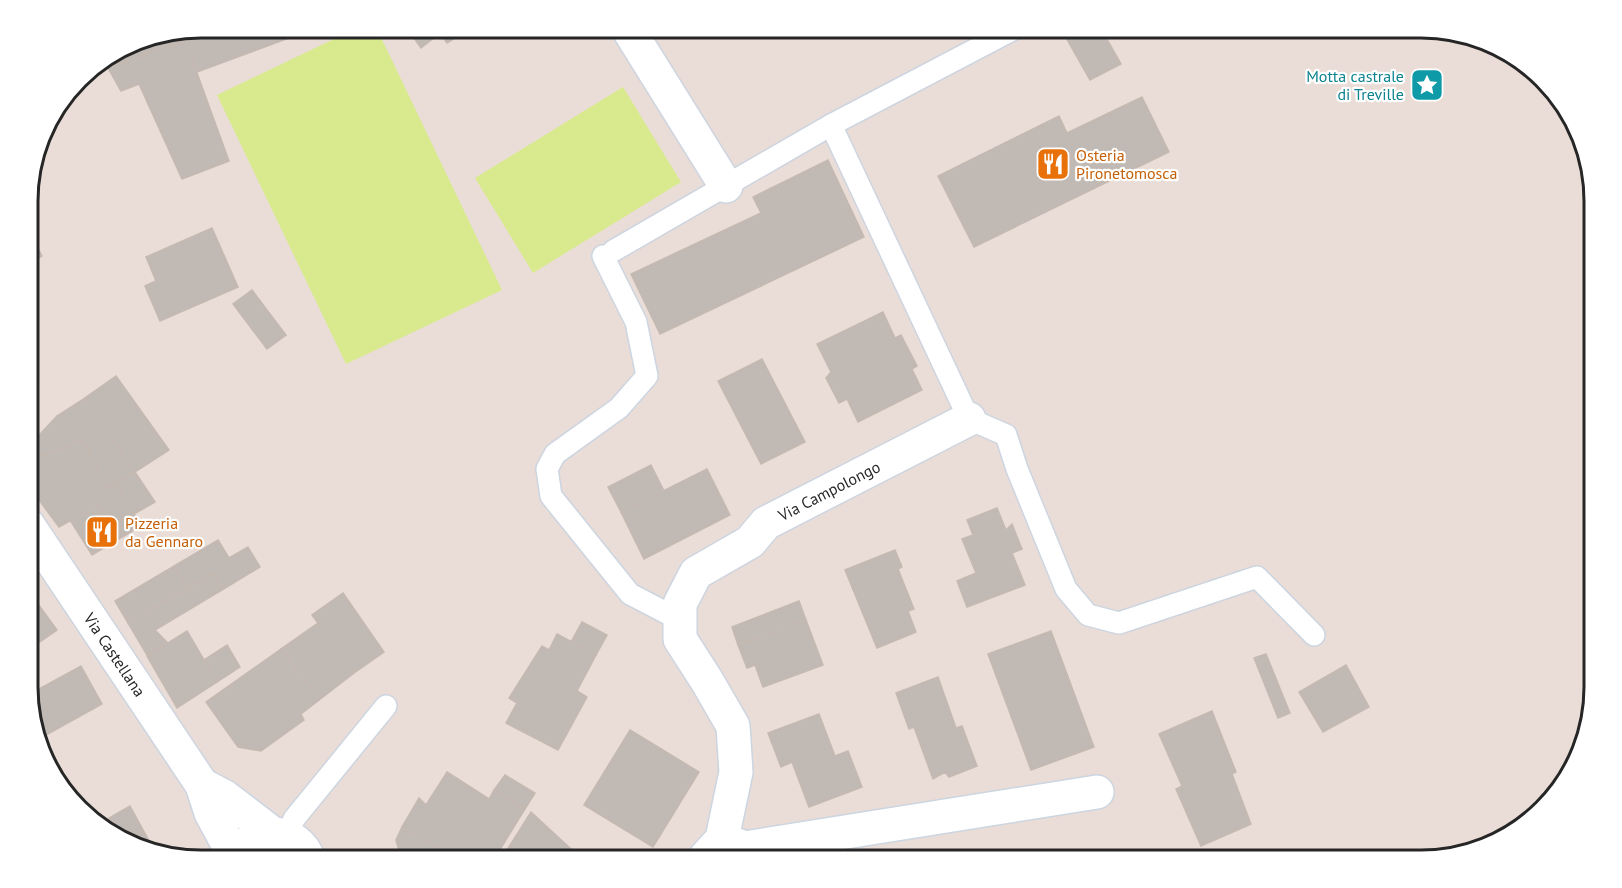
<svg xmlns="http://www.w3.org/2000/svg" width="1622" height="888" viewBox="0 0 1622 888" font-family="'PT Sans',sans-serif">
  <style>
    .pitch { fill: #d8ea8d }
    .building { fill: #c1b9b3; stroke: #c5b9b1; stroke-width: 1.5 }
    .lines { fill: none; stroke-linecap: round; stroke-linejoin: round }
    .lane-casing { stroke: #ccd5e0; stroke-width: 24 }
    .street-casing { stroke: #ccd5e0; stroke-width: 36 }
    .secondary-casing { stroke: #ccd5e0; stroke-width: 36 }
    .lane { stroke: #fff; stroke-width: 21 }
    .street { stroke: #fff; stroke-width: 33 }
    .secondary { stroke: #fff; stroke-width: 33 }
    .labels { text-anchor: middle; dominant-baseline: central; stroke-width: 4.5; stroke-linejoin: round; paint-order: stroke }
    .culture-label { font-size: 16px; fill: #0d838f; stroke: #fff; text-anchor: end }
    .food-label { font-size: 16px; fill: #c56008; stroke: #fff; text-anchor: start }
    .street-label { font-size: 16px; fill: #262626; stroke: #fff }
    .rim { fill: none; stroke: #262626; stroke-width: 3 }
  </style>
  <rect width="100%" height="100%" fill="#eaddd7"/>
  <!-- pitch -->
  <g class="pitch">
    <polygon points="359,27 376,27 502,290 346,364 217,95"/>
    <polygon points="623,87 681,182 533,273 475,178"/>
  </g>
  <!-- building -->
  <g class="building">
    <polygon points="200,27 303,27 305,32 197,72 185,40 108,68 103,60 134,40"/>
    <polygon points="406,27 436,27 440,33 421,48"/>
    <polygon points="436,27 466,27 468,30 447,43"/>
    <polygon points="1060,27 1100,27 1121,64 1090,80"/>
    <polygon points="185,40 229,161 182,179 139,84 121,91 108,68"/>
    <polygon points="1142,97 1169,152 974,247 938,176 1059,116 1067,133"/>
    <polygon points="828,160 864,237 660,334 631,274 761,213 753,197"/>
    <polygon points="212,228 238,287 160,321 145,286 156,281 146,257"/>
    <polygon points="29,230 42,256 28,265 28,230"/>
    <polygon points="252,290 286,335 267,349 233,304"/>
    <polygon points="883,312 895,338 901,335 917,366 912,369 922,390 858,422 847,399 839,403 826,378 831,372 817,344"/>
    <polygon points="762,359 805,442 761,464 718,381"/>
    <polygon points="116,376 169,450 135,472 85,398"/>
    <polygon points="85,398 135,472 107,488 83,440 57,416"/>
    <polygon points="57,416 83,440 28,461 28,447"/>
    <polygon points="83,440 107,488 116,483 134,514 110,528 98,505 59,527 28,485 28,461"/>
    <polygon points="651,465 664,491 621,512 608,487"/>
    <polygon points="707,469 730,515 644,559 621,512"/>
    <polygon points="135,472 155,502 134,514 116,483"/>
    <polygon points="98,505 110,528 134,514 141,526 92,555 70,520"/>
    <polygon points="997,508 1006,530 1012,524 1022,549 1012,553 1025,585 967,607 957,581 976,573 962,539 973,535 967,520"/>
    <polygon points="218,540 229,558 248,547 260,567 222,590 214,573 187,588 174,566"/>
    <polygon points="895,550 902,567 898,569 914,609 908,611 916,632 877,648 845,570"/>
    <polygon points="174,566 187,588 128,623 115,601"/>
    <polygon points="214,573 222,590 155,630 168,643 147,655 128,623"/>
    <polygon points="343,593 384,652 354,673 312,615"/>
    <polygon points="33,597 57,630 28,650 28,600"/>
    <polygon points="799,601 806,620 738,645 732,627"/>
    <polygon points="806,620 823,665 763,687 755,665 747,668 738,645"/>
    <polygon points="582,622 607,635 596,655 571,642"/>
    <polygon points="318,623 354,673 319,700 281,649"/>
    <polygon points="187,631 217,682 177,708 147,656"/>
    <polygon points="1051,631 1094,747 1031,770 988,654"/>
    <polygon points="557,634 596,655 577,691 587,697 558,750 506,723 517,703 509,698 542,646 549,650"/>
    <polygon points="227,645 240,667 217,682 204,660"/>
    <polygon points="281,649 319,700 301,714 304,720 261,751 238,747 206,702"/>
    <polygon points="1266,654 1290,713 1278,718 1254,658"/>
    <polygon points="1346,665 1369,707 1323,732 1299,692"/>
    <polygon points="81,666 102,704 39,739 28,710 28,695"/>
    <polygon points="938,677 956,728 962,726 977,766 949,777 945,772 933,779 914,727 909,729 896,693"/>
    <polygon points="1212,711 1236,772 1232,774 1251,824 1201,846 1176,789 1182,786 1159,734"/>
    <polygon points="819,714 835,756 848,751 862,787 809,807 792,762 781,767 768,733"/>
    <polygon points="630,730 699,772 653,847 584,805"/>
    <polygon points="447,772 489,799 494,790 525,809 493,861 460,861 402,827 419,798 426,805"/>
    <polygon points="505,775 535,793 525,809 494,790"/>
    <polygon points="130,806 153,848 114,838 105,830 113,826 109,818"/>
    <polygon points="531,812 584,861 500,861"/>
    <polygon points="402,827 460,861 412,861 400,854 396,840"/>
  </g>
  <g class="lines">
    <!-- lane casing -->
    <g class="lane-casing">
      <g id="lane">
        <polyline points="831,125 1018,27"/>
        <polyline points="613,251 831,125 969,419 1006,435 1017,469 1066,589 1088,615 1119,623 1257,577 1314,635"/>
        <polyline points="603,256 636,322 647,376 619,408 555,454 547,469 551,496 630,594 680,620"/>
        <polyline points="287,836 294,819 386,706"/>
      </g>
    </g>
    <!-- street casing -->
    <g class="street-casing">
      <g id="street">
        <polyline points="627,27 726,186"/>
        <polyline points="722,839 745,848 1097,792"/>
        <path id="s1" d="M702,861L722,839L736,772L733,726L707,681L680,639V604L696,573L750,542L766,523L969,419"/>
      </g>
    </g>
    <!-- secondary casing -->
    <g class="secondary-casing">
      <g id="secondary">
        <path id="s2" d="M28,525L202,785L211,813L237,861"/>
        <polyline points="202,785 225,797 272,833"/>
        <path d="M237,861C247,824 299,826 309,861"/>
      </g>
    </g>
    <!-- lane -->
    <use href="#lane" class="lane"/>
    <!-- street -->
    <use href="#street" class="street"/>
    <!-- secondary -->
    <use href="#secondary" class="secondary"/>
  </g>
  <!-- icons -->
  <defs>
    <g id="sight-square" transform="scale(1.725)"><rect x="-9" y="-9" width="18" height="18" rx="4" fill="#0f9aa8" stroke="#fff"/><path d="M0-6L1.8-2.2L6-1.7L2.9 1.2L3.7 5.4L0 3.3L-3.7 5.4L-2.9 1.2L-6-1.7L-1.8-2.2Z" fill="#fff"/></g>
    <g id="restaurant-square" transform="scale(1.725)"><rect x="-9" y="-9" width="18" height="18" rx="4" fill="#e8710a" stroke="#fff"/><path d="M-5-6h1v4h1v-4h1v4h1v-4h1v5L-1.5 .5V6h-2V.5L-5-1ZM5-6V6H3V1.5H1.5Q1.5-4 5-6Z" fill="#fff"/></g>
  </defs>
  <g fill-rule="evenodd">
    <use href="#sight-square" x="1427" y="85"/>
    <use href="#restaurant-square" x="1053" y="164"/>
    <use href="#restaurant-square" x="102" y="532"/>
  </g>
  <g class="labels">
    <!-- culture labels -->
    <g class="culture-label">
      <text x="1404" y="76">Motta castrale<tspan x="1404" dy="18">di Treville</tspan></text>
    </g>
    <!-- food labels -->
    <g class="food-label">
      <text x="1076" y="155">Osteria<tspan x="1076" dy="18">Pironetomosca</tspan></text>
      <text x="125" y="523">Pizzeria<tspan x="125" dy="18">da Gennaro</tspan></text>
    </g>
    <!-- street labels -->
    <g class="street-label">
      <text stroke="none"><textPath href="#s1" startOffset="474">Via Campolongo</textPath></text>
      <text stroke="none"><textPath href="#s2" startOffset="156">Via Castellana</textPath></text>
    </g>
  </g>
  <!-- crop -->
  <path d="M0 0H1622V888H0ZM201 38H1421A163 163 0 0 1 1584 201V687A163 163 0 0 1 1421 850H201A163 163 0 0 1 38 687V201A163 163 0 0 1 201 38Z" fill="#fff" fill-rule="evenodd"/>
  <path class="rim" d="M201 38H1421A163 163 0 0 1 1584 201V687A163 163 0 0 1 1421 850H201A163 163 0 0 1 38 687V201A163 163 0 0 1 201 38Z"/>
</svg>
